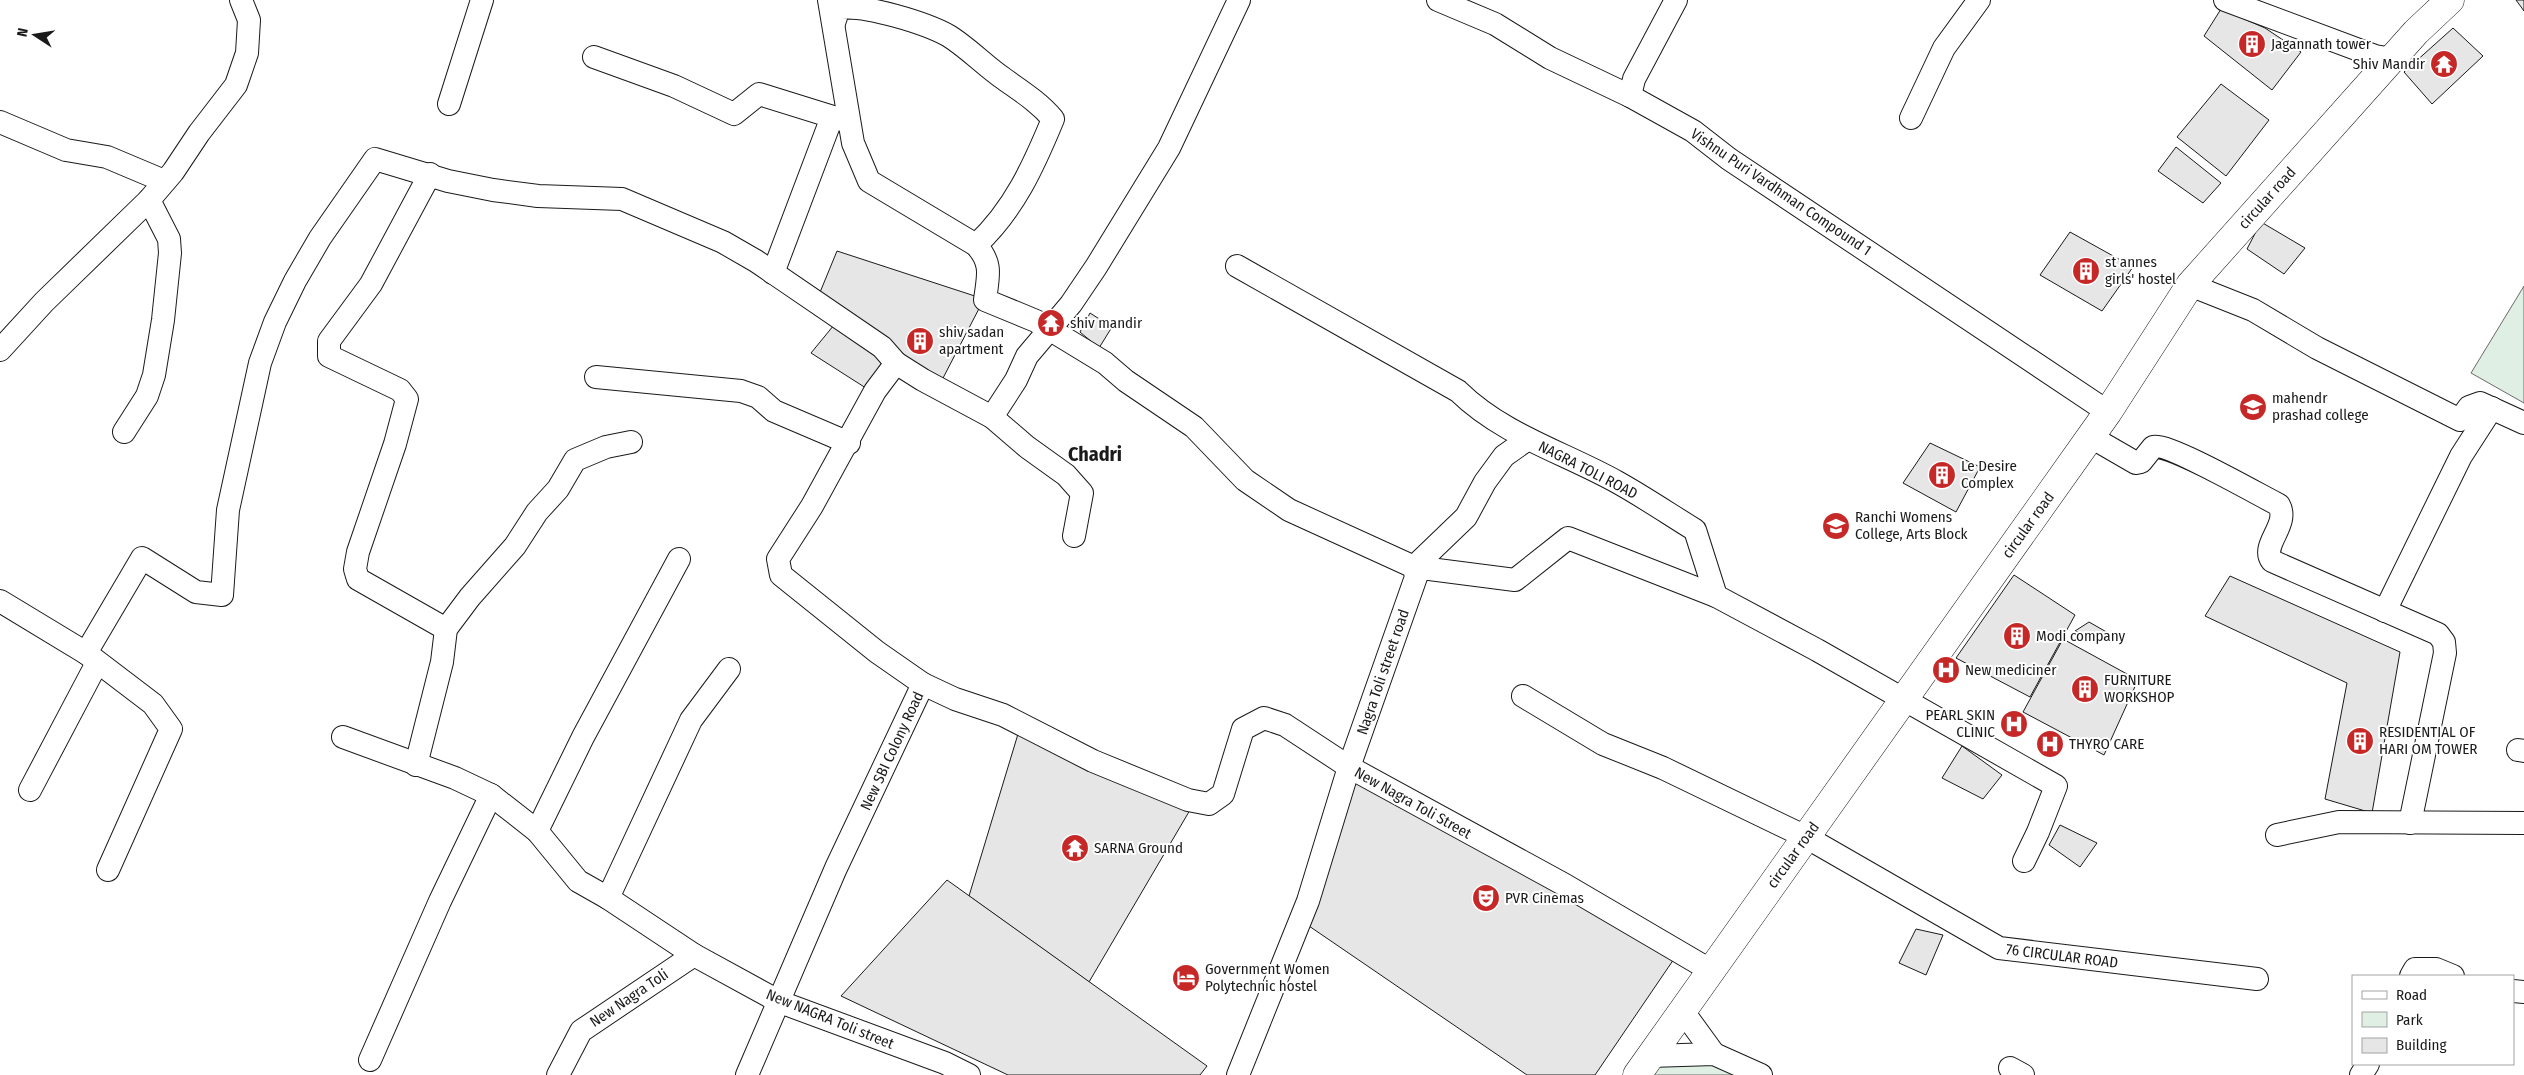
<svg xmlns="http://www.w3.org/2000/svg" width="2524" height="1075" viewBox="0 0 2524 1075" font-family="'Fira Sans Condensed',sans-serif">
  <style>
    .green { fill: #e0efe3; stroke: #6a6a6a }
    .building { fill: #e6e6e6; stroke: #1a1a1a }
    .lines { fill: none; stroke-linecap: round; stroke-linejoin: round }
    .minor-casing { stroke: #1a1a1a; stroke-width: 24 }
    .major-casing { stroke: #1a1a1a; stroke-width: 29 }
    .minor { stroke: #fff; stroke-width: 22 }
    .major { stroke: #fff; stroke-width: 28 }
    .labels { text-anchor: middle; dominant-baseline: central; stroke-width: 4; stroke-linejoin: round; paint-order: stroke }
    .poi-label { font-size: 15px; fill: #1a1a1a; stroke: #fff; text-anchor: start }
    .street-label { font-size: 15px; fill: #1a1a1a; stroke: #fff }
    .district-label { font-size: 20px; font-weight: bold; fill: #1a1a1a; stroke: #fff }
  </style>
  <rect width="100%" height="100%" fill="#fff"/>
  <!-- green -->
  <g class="green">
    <polygon points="2524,286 2524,403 2471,373"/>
    <polygon points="1651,1061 1705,1061 1737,1075 1642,1075"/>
  </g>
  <!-- building -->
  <g class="building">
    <polygon points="2516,0 2524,0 2524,11"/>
    <polygon points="2221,9 2265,28 2301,52 2272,90 2204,36"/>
    <polygon points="2453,28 2483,56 2432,104 2404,72"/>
    <polygon points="2221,84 2269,120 2226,176 2177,137"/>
    <polygon points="2176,147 2221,183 2203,203 2158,171"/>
    <polygon points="2261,222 2305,248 2284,274 2247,249"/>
    <polygon points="2070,232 2133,267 2102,311 2040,275"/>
    <polygon points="837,251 984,299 942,380 816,302"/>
    <polygon points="1090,313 1112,327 1099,348 1080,332"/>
    <polygon points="834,325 886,355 869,390 811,353"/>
    <polygon points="1930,443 1980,467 1956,512 1903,483"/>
    <polygon points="2014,575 2075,615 2030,697 1956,658"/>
    <polygon points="2230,576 2400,652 2372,813 2325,799 2347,683 2205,616"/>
    <polygon points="2089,622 2124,642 2099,641 2075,631"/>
    <polygon points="2063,639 2138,680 2104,755 2023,712"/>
    <polygon points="1018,734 1190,810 1089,982 969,896"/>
    <polygon points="1962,746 2002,775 1983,799 1942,778"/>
    <polygon points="1356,780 1676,956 1595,1075 1527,1075 1309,926"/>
    <polygon points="2060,825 2097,843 2080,867 2049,845"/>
    <polygon points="947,880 1207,1066 1200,1075 1008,1075 841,996"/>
    <polygon points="1916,929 1943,935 1926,975 1899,963"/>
  </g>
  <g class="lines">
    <!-- minor casing -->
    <g class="minor-casing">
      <g id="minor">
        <path d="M829,0L853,143L869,181L976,245C993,264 988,276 985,300L1036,321L1105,363L1126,381L1194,427L1245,480L1289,510L1414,567L1466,517L1485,482L1504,456L1528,439"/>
        <polyline points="1438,0 1495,24 1550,58 1630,96 1693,131 1729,159 2108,412"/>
        <polyline points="2225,0 2375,56 2392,59"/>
        <path d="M834,23L839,8C864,4 926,23 949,36C968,48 982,63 1000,76C1019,90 1038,101 1053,119C1034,165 1014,210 976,245"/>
        <polyline points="594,57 674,86 734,114 759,94 849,122"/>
        <polyline points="1630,96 1634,79 1676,0"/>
        <polyline points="449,104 482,0"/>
        <polyline points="1911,118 1944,48 1979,0"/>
        <polyline points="0,122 66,150 107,157 164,181"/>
        <polyline points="430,174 371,284 329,341 329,356 400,390 407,399 395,444 358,552 355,569 358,579 446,629"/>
        <path d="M1237,266L1458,391C1503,435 1563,452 1617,482C1644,497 1669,514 1695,530L1716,596L1817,650L2056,786L2038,832L2024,861"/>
        <polyline points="773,273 832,117"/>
        <polyline points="2190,285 2253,310 2317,348 2460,420 2469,407 2480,403 2524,423"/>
        <polyline points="0,350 44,302 149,200 173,172 199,133 236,85 247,53 249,20 241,0"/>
        <polyline points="596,377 741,391 758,397 774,411 849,443"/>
        <polyline points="992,417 1016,380 1027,356 1071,304 1096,267 1169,148 1239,0"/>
        <polyline points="124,432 147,396 154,375 163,320 170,253 169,239 149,200"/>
        <path d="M2091,437L2136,463L2141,462L2153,447C2167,442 2261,496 2279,505C2290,525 2260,545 2272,561L2438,634L2444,642L2445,653L2410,823"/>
        <polyline points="0,601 86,653 153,704 171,729 108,870"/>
        <polyline points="2385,611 2461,456 2492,408"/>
        <polyline points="86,653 142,558 196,592 222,595 228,510 260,363 275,322 295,281 320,238 375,159 448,181 493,190 538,196 622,199 723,242 756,261 882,347 896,363"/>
        <polyline points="923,684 877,652 781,575 778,559 812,506 875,391 896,363 923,380 992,417 1027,447 1066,475 1082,493 1074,536"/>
        <polyline points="1523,696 1603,744 1663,768 1806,837 1999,948 2257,979"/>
        <polyline points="343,737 455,778 491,795 537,831 578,881 608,898 694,955 780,1002 945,1063 969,1075"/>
        <polyline points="2518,750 2524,751"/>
        <polyline points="416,765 442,662 446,629 470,597 515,546 537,512 558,489 575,460 606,447 631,442"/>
        <polyline points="30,790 97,663"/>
        <polyline points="537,831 583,737 679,559"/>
        <polyline points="2277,835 2339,822 2524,823"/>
        <polyline points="608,898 691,720 729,669"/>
        <polyline points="2411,976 2415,969 2436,969 2453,976"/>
        <polyline points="2513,991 2524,992"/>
        <polyline points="1682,1010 1714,1054"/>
        <polyline points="1650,1056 1714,1054 1761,1075"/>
        <polyline points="370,1060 440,901 491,795"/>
        <polyline points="2010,1068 2023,1075"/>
        <polyline points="558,1075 581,1031 694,955"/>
        <polyline points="747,1075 836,868 923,684 955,699 1003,715 1093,761 1188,800 1209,804 1223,794 1243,729 1264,718 1285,725 1349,767 1565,885 1710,970"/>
        <polyline points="1238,1075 1308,901 1349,767 1416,577 1414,567 1515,580 1568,538 1716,596"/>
        <polyline points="2361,1075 2368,1064"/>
      </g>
    </g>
    <!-- major casing -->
    <g class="major-casing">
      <polyline id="major" points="1637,1075 2108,412 2190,285 2416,32 2450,0"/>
    </g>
    <!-- minor -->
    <use href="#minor" class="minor"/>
    <!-- major -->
    <use href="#major" class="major"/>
  </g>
  <!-- icons -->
  <defs>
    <g id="building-disc" transform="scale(1.4375)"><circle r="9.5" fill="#c62828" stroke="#fff"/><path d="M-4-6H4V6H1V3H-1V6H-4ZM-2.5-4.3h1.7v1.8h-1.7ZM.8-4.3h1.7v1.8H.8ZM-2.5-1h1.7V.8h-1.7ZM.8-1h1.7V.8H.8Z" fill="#fff"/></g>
    <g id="temple-disc" transform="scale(1.4375)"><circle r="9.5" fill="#c62828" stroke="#fff"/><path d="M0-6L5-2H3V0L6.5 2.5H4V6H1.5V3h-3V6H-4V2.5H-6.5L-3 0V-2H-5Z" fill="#fff"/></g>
    <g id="university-disc" transform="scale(1.4375)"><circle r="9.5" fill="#c62828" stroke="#fff"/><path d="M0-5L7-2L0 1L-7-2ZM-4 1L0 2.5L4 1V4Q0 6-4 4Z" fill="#fff"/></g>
    <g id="hospital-disc" transform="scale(1.4375)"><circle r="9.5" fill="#c62828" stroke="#fff"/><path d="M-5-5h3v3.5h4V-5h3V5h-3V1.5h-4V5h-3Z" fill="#fff"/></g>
    <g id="theatre-disc" transform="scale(1.4375)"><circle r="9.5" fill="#c62828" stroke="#fff"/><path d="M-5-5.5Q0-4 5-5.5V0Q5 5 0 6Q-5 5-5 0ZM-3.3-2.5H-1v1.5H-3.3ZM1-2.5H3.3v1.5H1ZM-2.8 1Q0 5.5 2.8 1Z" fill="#fff"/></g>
    <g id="hotel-disc" transform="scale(1.4375)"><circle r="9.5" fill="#c62828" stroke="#fff"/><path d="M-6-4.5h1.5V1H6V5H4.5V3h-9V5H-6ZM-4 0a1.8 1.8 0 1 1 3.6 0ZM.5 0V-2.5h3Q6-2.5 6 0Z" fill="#fff"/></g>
  </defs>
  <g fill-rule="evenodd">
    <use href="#building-disc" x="2252" y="44"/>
    <use href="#temple-disc" x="2444" y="64"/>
    <use href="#building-disc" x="2086" y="271"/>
    <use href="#temple-disc" x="1051" y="323"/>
    <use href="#building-disc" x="920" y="341"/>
    <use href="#university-disc" x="2253" y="407"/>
    <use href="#building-disc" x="1942" y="475"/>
    <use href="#university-disc" x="1836" y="526"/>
    <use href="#building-disc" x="2017" y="636"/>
    <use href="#hospital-disc" x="1946" y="670"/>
    <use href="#building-disc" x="2085" y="689"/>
    <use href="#hospital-disc" x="2014" y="724"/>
    <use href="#building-disc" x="2360" y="741"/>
    <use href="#hospital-disc" x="2050" y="744"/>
    <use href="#temple-disc" x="1075" y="848"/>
    <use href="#theatre-disc" x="1486" y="898"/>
    <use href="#hotel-disc" x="1186" y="978"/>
  </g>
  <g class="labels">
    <!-- poi labels -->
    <g class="poi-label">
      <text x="2271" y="44">Jagannath tower</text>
      <text x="2425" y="64" text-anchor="end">Shiv Mandir</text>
      <text x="2105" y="262">st annes<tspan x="2105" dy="17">girls' hostel</tspan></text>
      <text x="1070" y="323">shiv mandir</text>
      <text x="939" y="332">shiv sadan<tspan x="939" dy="17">apartment</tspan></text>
      <text x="2272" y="398">mahendr<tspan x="2272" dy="17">prashad college</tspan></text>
      <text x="1961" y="466">Le Desire<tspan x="1961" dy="17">Complex</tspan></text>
      <text x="1855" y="517">Ranchi Womens<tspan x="1855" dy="17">College, Arts Block</tspan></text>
      <text x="2036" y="636">Modi company</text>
      <text x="1965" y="670">New mediciner</text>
      <text x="2104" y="680">FURNITURE<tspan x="2104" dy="17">WORKSHOP</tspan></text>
      <text x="1995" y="715" text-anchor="end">PEARL SKIN<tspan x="1995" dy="17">CLINIC</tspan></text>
      <text x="2379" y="732">RESIDENTIAL OF<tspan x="2379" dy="17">HARI OM TOWER</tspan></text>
      <text x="2069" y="744">THYRO CARE</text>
      <text x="1094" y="848">SARNA Ground</text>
      <text x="1505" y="898">PVR Cinemas</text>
      <text x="1205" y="969">Government Women<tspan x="1205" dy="17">Polytechnic hostel</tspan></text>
    </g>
    <!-- street labels -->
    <g class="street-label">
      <text transform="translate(1781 192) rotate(34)">Vishnu Puri Vardhman Compound 1</text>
      <text transform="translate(2267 198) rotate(-48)">circular road</text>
      <text transform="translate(1588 470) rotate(27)">NAGRA TOLI ROAD</text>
      <text transform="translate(2028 525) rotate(-54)">circular road</text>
      <text transform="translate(1383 672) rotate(-71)">Nagra Toli street road</text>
      <text transform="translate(892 751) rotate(-65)">New SBI Colony Road</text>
      <text transform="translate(1413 803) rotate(29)">New Nagra Toli Street</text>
      <text transform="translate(1793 855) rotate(-54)">circular road</text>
      <text transform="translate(2062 956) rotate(7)">76 CIRCULAR ROAD</text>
      <text transform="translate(629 998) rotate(-34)">New Nagra Toli</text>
      <text transform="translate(830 1019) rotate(22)">New NAGRA Toli street</text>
    </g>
    <!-- district labels -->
    <g class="district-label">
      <text x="1095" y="454">Chadri</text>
    </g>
  </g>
  <!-- legend -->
  <rect x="2352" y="975" width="162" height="90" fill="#ffffff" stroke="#a3a3a3"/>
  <rect x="2362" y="991" width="25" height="8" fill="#ffffff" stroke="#a3a3a3"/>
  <text x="2396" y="1000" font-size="15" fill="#1a1a1a">Road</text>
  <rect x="2362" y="1012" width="25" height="15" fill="#e0efe3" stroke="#a3a3a3"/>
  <text x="2396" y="1025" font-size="15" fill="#1a1a1a">Park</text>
  <rect x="2362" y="1038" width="25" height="15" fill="#e6e6e6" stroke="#a3a3a3"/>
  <text x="2396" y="1050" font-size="15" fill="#1a1a1a">Building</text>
  <!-- north arrow -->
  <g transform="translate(35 35) rotate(282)" stroke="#ffffff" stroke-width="4" paint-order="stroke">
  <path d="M0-4L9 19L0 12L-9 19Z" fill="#1a1a1a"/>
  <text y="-8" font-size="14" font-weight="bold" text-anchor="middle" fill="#1a1a1a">N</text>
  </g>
</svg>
